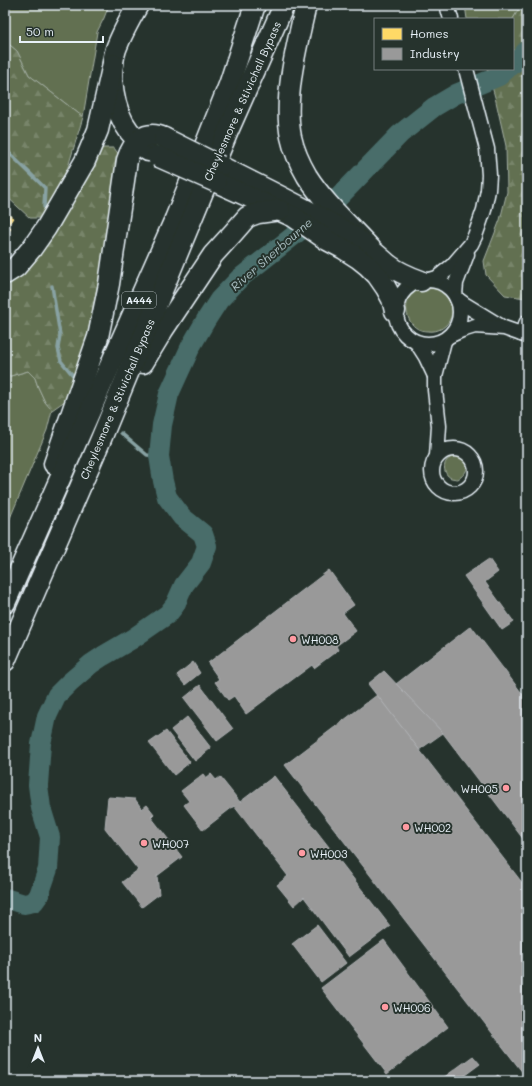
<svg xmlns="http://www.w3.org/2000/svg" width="532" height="1086" viewBox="0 0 532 1086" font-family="Mali,sans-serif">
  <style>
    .green { fill: #627051; stroke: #a5b0a4 }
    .forest { fill: url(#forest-firs); stroke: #a5b0a4 }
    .homes { fill: #ffd966; stroke: #f8e092 }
    .industry { fill: #999; stroke: #b1b3b6 }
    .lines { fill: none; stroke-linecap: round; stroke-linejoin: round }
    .stream { stroke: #88a2a3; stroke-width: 3.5 }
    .river { stroke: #486d6a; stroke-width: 20 }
    .minor-casing { stroke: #e8f1f8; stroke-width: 17 }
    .highway-casing { stroke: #e8f1f8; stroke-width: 23 }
    .minor { stroke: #26332d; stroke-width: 14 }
    .highway { stroke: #26332d; stroke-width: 20 }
    .highway-bridge-casing { stroke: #e8f1f8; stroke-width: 23; stroke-linecap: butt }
    .highway-bridge { stroke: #26332d; stroke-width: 20 }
    .poi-dot { fill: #ff9aa2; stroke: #26332d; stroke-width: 1.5 }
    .labels { text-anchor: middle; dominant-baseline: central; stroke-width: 4; stroke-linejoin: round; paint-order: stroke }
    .shield { fill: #26332d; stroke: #aeb8bb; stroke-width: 1 }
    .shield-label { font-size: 10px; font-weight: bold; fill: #e8f1f8 }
    .street-label { font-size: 11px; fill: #e8f1f8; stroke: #26332d }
    .poi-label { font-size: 11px; fill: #e8f1f8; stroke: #26332d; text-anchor: start }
    .water-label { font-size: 12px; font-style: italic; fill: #a8bcbf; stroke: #26332d }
  </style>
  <defs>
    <pattern id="forest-firs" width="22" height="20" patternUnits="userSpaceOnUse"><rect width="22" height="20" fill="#627051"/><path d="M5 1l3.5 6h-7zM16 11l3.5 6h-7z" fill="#78856b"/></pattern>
  </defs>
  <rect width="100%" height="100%" fill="#26332d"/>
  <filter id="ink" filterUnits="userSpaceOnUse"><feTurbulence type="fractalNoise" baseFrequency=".025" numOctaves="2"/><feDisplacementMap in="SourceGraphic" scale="8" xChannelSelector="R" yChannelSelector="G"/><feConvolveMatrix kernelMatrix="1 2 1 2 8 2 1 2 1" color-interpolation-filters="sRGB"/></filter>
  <g filter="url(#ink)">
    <!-- green -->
    <g class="green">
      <polygon points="5,5 109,5 104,18 97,32 83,117 29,75 17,51 5,41"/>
      <polygon points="465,5 521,5 513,19 467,19"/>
      <path d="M433,286C437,287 441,289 444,292C461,306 450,334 428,331C420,331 414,328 410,321C407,316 406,309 407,303C410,289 422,288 433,286Z"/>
      <polygon points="28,371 35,378 38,387 45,402 52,410 47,430 5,530 5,376 7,377"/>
      <path d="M457,456L463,458C470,467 467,473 458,479C457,479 451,478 451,478C443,474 442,462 450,458C451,457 456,457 457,456Z"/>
    </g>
    <!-- forest -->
    <g class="forest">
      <polygon points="521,5 527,5 527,300 525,298 505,295 486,275 484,261 500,220 507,192 506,146 495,97 487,69 513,69 513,19"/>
      <polygon points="5,41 17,51 29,75 83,117 68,167 58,187 40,218 30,218 5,195"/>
      <polygon points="103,148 114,148 120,156 103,257 86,343 69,398 52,410 45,402 38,387 35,378 28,371 7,377 5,376 5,280 96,155"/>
    </g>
    <!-- homes -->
    <polygon class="homes" points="5,213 13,218 8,225 11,228 6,237"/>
    <!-- industry -->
    <g class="industry">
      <polygon points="489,559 498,572 485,582 514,622 502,630 464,576"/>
      <polygon points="329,570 354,605 343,613 356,631 336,646 338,650 314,668 312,665 246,714 234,696 228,700 215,682 219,679 208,663"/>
      <polygon points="471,626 527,700 527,844 443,733 396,684"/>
      <polygon points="193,662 200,673 185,685 177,675"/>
      <polygon points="384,671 443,733 419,750 368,684"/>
      <polygon points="200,685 233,729 217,741 184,698"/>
      <polygon points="377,695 527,889 527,1078 285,765"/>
      <polygon points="187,717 211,748 195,761 171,730"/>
      <polygon points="166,731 190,762 174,775 149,743"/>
      <polygon points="203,774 206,778 211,774 216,780 220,777 240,802 274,776 390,926 349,957 304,897 294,906 277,885 288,876 234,806 203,830 184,805 189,801 181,791"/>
      <polygon points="108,797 135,799 142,809 147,805 154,814 151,817 182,857 157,876 159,894 142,907 122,882 138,870 105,828"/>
      <polygon points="317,925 346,963 321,982 292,944"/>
      <polygon points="384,940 448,1027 387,1074 321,988"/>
      <polygon points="473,1056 480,1064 457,1081 439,1081"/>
      <polygon points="498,1075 502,1081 490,1081"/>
    </g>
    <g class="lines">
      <!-- stream -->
      <g class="stream">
        <polyline points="5,149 45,188 44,207"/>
        <polyline points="52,286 60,335 58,348 61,361 75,378"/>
        <polyline points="121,433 147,455 159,456"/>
      </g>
      <!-- river -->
      <g class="river">
        <polyline points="513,64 522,56 527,50"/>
        <polyline points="5,898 24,904 34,902 39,895 48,869 50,837 41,808 38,785 41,744 47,716 57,695 70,682 91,664 103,656 132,639 168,614 175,605 184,585 201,563 207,546 203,534 182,517 167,497 163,481 159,456 162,425 169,394 191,346 206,320 219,300 240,278 311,222 339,197 400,134 434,107 456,94 499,76 507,69"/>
      </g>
      <!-- minor casing -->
      <g class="minor-casing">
        <g id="minor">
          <polyline points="447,5 451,19"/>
          <circle cx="428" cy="312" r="32"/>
          <polyline points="430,280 437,278 452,266 471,244 475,236 484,210 488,190 489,175 487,149 466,69"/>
          <polyline points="455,295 456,283 467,254"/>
          <polyline points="457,299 464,304 500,326"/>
          <polyline points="521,334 527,322"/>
          <polyline points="451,335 462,330 475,326 504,328 527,336"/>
          <polyline points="417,343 426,357 435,376"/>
          <circle cx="454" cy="471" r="22"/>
          <polyline points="437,456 439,426 435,390 435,376 444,341"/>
        </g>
      </g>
      <!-- highway casing -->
      <g class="highway-casing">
        <g id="highway">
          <path d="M138,5C130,19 122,33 116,49C108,74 113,110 129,131C135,138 141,145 148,151"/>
          <path d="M306,5C297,44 283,98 291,137C294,151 300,164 307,176C324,203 350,226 371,249"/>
          <path d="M220,166C265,189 310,210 353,236C366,244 377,255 389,265C398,272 410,277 421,281"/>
          <polyline points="216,182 294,217 327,240 344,249 358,258 368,266 377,275 386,288 392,299 395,311"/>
          <polyline points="5,274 16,267 32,248 46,228 85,161 98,130 113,64"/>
          <polyline points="143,363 163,330 213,255 233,233 247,217 258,213 280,210"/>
          <path d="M54,464L98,337L109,284L127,160C132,143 145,129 164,138"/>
          <polyline points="5,603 175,219 208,138 229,85 255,5"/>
          <polyline points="5,661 101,439 228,131 284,5"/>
        </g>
      </g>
      <!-- minor -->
      <use href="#minor" class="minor"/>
      <!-- highway -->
      <use href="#highway" class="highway"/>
      <!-- highway-bridge casing -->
      <g class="highway-bridge-casing">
        <g id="highway-bridge">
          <polyline points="164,138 220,166"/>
          <polyline points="157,156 216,182"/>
        </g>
      </g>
      <!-- highway-bridge -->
      <use href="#highway-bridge" class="highway-bridge"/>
    </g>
  </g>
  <!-- markers -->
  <g class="poi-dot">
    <circle cx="293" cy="639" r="4"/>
    <circle cx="506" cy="788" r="4"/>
    <circle cx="406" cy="827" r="4"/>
    <circle cx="144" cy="843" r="4"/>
    <circle cx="302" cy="853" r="4"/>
    <circle cx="385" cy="1007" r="4"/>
  </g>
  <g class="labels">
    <!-- shield labels -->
    <rect class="shield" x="122" y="292" width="34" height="16" rx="3"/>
    <g class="shield-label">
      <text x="139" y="300">A444</text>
    </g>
    <!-- street labels -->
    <g class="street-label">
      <text transform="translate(242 101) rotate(-66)">Cheylesmore &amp; Stivichall Bypass</text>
      <text transform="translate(117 399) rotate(-67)">Cheylesmore &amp; Stivichall Bypass</text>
    </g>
    <!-- poi labels -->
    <g class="poi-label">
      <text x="301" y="639">WH008</text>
      <text x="498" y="788" text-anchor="end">WH005</text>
      <text x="414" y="827">WH002</text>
      <text x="152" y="843">WH007</text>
      <text x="310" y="853">WH003</text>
      <text x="393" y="1007">WH006</text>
    </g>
    <!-- water labels -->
    <g class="water-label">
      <text transform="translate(271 254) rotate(-41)">River Sherbourne</text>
    </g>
  </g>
  <!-- margin -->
  <rect width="532" height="1086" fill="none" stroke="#26332d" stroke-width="20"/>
  <rect x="10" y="10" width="512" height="1066" fill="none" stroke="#e8f1f8" stroke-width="1.5" filter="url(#ink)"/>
  <!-- legend -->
  <rect x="374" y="18" width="140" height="52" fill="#26332d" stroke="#747f7e"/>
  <rect x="382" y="28" width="20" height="12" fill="#ffd966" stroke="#747f7e"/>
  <text x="410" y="38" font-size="12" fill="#e8f1f8">Homes</text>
  <rect x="382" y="48" width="20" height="12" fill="#999999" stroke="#747f7e"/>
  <text x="410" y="58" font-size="12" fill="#e8f1f8">Industry</text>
  <!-- north arrow -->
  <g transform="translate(38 1048)" stroke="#26332d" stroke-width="3" paint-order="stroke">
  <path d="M0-3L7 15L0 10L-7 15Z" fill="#e8f1f8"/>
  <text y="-6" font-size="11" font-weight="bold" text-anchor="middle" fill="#e8f1f8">N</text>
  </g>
  <!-- scale -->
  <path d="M20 36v6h83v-6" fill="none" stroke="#e8f1f8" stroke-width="2"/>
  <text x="26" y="36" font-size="12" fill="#e8f1f8" stroke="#26332d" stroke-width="3" paint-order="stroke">50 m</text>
</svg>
